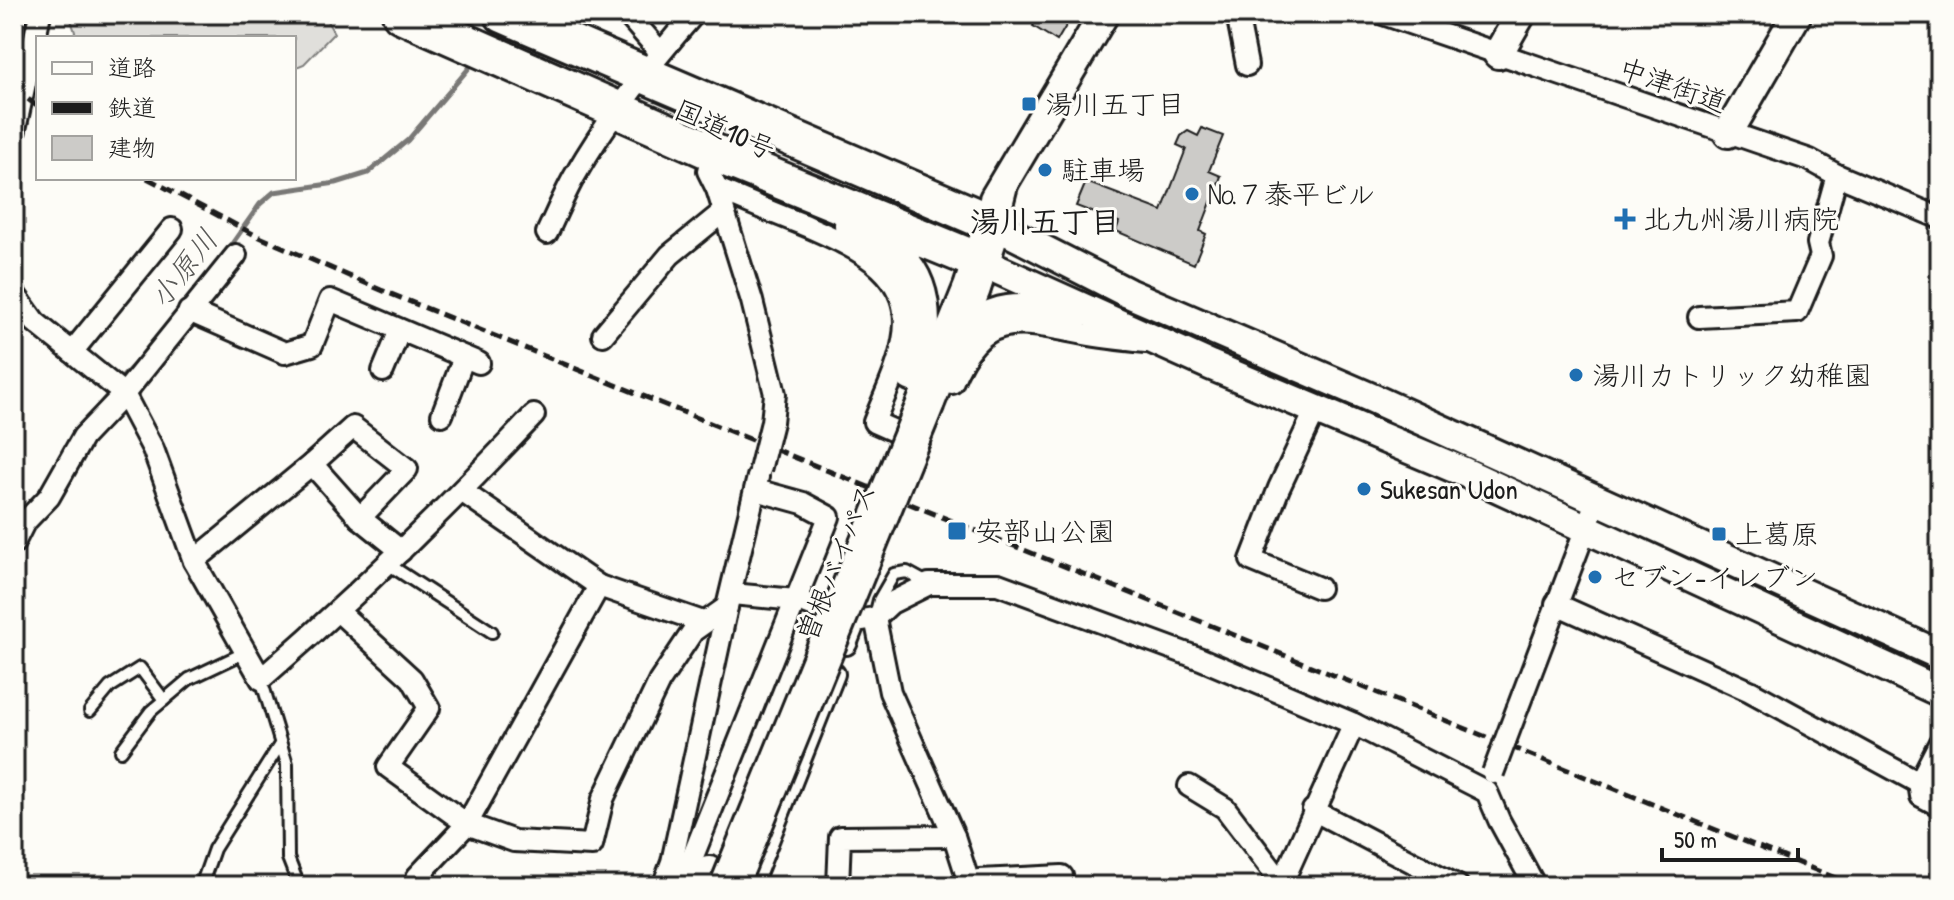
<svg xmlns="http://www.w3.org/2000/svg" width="1954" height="900" viewBox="0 0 1954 900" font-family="'Patrick Hand','Klee One',sans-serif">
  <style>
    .green { fill: #e0dfdb; stroke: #7e7e7c; stroke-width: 2 }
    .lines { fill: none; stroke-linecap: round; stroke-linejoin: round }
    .stream { stroke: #797876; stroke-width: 5 }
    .building { fill: #cccbc8; stroke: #1c1c1c; stroke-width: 2 }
    .lane-casing { stroke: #1c1c1c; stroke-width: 16 }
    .street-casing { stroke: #1c1c1c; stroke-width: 26 }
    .secondary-casing { stroke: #1c1c1c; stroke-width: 34 }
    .highway-casing { stroke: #1c1c1c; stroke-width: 42 }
    .lane { stroke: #fdfcf7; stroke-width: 10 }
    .street { stroke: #fdfcf7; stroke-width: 20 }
    .secondary { stroke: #fdfcf7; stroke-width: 28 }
    .highway { stroke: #fdfcf7; stroke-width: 36 }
    .rail { stroke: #1c1c1c; stroke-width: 5; stroke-dasharray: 12 6; stroke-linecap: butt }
    .street-bridge-casing { stroke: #1c1c1c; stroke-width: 26; stroke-linecap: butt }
    .highway-bridge-casing { stroke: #1c1c1c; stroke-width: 42; stroke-linecap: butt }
    .street-bridge { stroke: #fdfcf7; stroke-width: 20 }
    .highway-bridge { stroke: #fdfcf7; stroke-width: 36 }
    .poi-dot { fill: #1f6fb2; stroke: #fdfcf7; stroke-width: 3 }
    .labels { text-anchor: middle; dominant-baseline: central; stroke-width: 6; stroke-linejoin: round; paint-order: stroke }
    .street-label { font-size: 28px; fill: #1c1c1c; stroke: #fdfcf7 }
    .poi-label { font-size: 28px; fill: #1c1c1c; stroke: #fdfcf7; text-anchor: start }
    .neighbourhood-label { font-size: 30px; font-weight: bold; fill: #1c1c1c; stroke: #fdfcf7 }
    .water-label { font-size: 30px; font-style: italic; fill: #5a5a58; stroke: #fdfcf7 }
  </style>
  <rect width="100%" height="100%" fill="#fdfcf7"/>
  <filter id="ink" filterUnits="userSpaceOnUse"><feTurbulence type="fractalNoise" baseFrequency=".0125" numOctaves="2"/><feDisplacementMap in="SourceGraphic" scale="16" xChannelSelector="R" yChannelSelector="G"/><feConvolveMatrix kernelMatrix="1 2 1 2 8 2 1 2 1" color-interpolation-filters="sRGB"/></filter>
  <g filter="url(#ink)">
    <!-- green -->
    <polygon class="green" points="69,14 323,14 334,33 304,64 294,68 294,38 77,38"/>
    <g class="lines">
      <!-- stream -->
      <g class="stream">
        <polyline points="153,342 227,251 260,204 274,192 336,183 368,173 408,140 469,68"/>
        <polyline points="119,381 142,356"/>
        <polyline points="75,433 113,389"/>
      </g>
    </g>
    <!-- building -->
    <g class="building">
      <polygon points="1040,14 1073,14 1057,41 1033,26"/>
      <polygon points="1202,128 1223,136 1209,171 1221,176 1200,231 1206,234 1194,264 1116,231 1119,222 1076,206 1086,182 1162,211 1186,149 1177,145 1181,136 1188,131 1198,136"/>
    </g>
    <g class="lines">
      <!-- lane casing -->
      <g class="lane-casing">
        <g id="lane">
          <polyline points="388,564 492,632"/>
          <polyline points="876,612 879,600 894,574 907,572 929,584"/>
          <polyline points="261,679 287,764 288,858 299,886"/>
          <polyline points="90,711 110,687 140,668 164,700"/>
          <polyline points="121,751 151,711 189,679 246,652"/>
          <polyline points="201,886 214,849 279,746"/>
        </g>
      </g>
      <!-- street casing -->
      <g class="street-casing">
        <g id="street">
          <polyline points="627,14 660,52"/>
          <polyline points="1237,14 1247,65"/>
          <polyline points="1383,14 1810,160 1837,175 1940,218"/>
          <polyline points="14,134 40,14"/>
          <polyline points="713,151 708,171 717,189 752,301 775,394 772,422"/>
          <path d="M717,189C745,201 773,213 802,224C854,247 917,271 903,341C898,369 884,396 874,422L919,442"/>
          <path d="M547,233C556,214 564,195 574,177C607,119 650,64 694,14"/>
          <path d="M14,293L35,322L124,394L153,449L194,561L261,679C357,596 447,508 534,415"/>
          <polyline points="189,311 285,353 312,345 330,300 479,363"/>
          <polyline points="1699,317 1797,312 1821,256 1818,243 1837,175"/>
          <polyline points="603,335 670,255 724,211"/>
          <polyline points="72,352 172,229"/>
          <polyline points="383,371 400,330"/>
          <path d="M952,383C982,310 1018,321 1084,334C1104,338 1125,340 1146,342"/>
          <polyline points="1316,409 1279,488 1251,560 1319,588"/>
          <polyline points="442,415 464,357"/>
          <polyline points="312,464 353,427 407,469 360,518"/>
          <polyline points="14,543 24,523 49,497 83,437 124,394 236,255"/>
          <polyline points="194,561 312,464 360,518 401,551"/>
          <polyline points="599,586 703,622"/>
          <polyline points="732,594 796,600 848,619"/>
          <polyline points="1556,604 1750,691 1919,783 1940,742"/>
          <polyline points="339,612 412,679 429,708 388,767 467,824 599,586 463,492"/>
          <polyline points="875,618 890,692 954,836 970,886"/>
          <polyline points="846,644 855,621 875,618 891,603 929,584 998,584 1201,659 1354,724 1487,792 1499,820 1535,886"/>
          <polyline points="1518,707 1597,499"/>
          <polyline points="1919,783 1921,796 1940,806"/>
          <polyline points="1189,786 1225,808 1282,883 1280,886"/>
          <polyline points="1313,810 1458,886"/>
          <polyline points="417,877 467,824 514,841 592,845 603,799 659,682 693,631 727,607"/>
          <polyline points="663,886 672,862 727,607 758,477"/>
          <polyline points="681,886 829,517 803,503 756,490"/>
          <polyline points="750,886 834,674"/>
          <polyline points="838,886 840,837 954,836"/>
          <polyline points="974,886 979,880 1062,876"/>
          <polyline points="1285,886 1282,883 1354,724"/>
        </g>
      </g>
      <!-- secondary casing -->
      <g class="secondary-casing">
        <g id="secondary">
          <polyline points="1498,54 1521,14"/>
          <polyline points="1728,133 1797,14"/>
          <polyline points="1003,185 993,224 1128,293 1372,398 1940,655"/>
          <polyline points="994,199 1104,14"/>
          <polyline points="981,262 1210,365 1464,472 1940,692"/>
          <path d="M955,346C988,299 1024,306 1074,317"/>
        </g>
      </g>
      <!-- highway casing -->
      <g class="highway-casing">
        <g id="highway">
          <polyline points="401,14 731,160 981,262"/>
          <polyline points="503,14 993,224 972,288 926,402"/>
          <path d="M853,225C921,262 931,302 913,373"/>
          <polyline points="704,886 709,875"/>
        </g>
      </g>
      <!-- lane -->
      <use href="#lane" class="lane"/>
      <!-- street -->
      <use href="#street" class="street"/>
      <!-- secondary -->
      <use href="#secondary" class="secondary"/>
      <!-- highway -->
      <use href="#highway" class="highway"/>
      <!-- rail -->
      <g class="rail">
        <polyline points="14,88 38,107"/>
        <polyline points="147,178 255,235 381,290 1855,886"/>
      </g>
      <!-- street-bridge casing -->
      <g class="street-bridge-casing">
        <g id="street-bridge">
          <polyline points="760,470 772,422"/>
          <polyline points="1493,773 1518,707"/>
        </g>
      </g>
      <!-- highway-bridge casing -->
      <g class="highway-bridge-casing">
        <polyline id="highway-bridge" points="730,883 926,402"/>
      </g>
      <!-- street-bridge -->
      <use href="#street-bridge" class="street-bridge"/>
      <!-- highway-bridge -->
      <use href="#highway-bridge" class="highway-bridge"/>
    </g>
  </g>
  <!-- markers -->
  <g class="poi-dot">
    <rect x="1021" y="96" width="16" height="16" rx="4"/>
    <circle cx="1045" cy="170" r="8"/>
    <circle cx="1192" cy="194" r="8"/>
    <path d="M1621 207h8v8h8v8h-8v8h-8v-8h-8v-8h8z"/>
    <circle cx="1576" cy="375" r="8"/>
    <circle cx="1364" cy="489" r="8"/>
    <rect x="947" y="521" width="20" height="20" rx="4"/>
    <rect x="1711" y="526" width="16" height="16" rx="4"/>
    <circle cx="1595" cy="577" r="8"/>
  </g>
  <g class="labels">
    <!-- street labels -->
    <g class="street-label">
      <text transform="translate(1673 85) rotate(19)">中津街道</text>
      <text transform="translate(725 129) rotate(24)">国道10号</text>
      <text transform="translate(836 562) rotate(-68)">曽根バイパス</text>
    </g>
    <!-- poi labels -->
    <g class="poi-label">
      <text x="1045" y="104">湯川五丁目</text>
      <text x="1061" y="170">駐車場</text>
      <text x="1208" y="194">№７泰平ビル</text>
      <text x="1643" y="219">北九州湯川病院</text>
      <text x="1592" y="375">湯川カトリック幼稚園</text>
      <text x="1380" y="489">Sukesan Udon</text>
      <text x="975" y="531">安部山公園</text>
      <text x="1735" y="534">上葛原</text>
      <text x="1611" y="577">セブン-イレブン</text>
    </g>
    <!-- neighbourhood labels -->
    <g class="neighbourhood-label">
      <text x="1045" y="221">湯川五丁目</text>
    </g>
    <!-- water labels -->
    <g class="water-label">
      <text transform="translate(183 268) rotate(-52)">小原川</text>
    </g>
  </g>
  <!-- margin -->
  <rect width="1954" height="900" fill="none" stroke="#fdfcf7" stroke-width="48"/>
  <rect x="24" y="24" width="1906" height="852" fill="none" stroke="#1c1c1c" stroke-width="3" filter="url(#ink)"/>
  <!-- legend -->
  <rect x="36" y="36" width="260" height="144" fill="#fdfcf7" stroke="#a3a29f" stroke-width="2"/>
  <rect x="52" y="62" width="40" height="12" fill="#fdfcf7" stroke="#a3a29f" stroke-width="2"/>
  <text x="108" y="76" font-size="24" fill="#1c1c1c">道路</text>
  <rect x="52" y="102" width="40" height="12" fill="#1c1c1c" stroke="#a3a29f" stroke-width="2"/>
  <text x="108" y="116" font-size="24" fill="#1c1c1c">鉄道</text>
  <rect x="52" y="136" width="40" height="24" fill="#cccbc8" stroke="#a3a29f" stroke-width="2"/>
  <text x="108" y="156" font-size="24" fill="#1c1c1c">建物</text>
  <!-- scale -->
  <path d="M1662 848v12h136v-12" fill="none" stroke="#1c1c1c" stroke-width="4"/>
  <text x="1674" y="848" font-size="24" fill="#1c1c1c" stroke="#fdfcf7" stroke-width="6" paint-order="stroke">50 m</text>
</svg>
